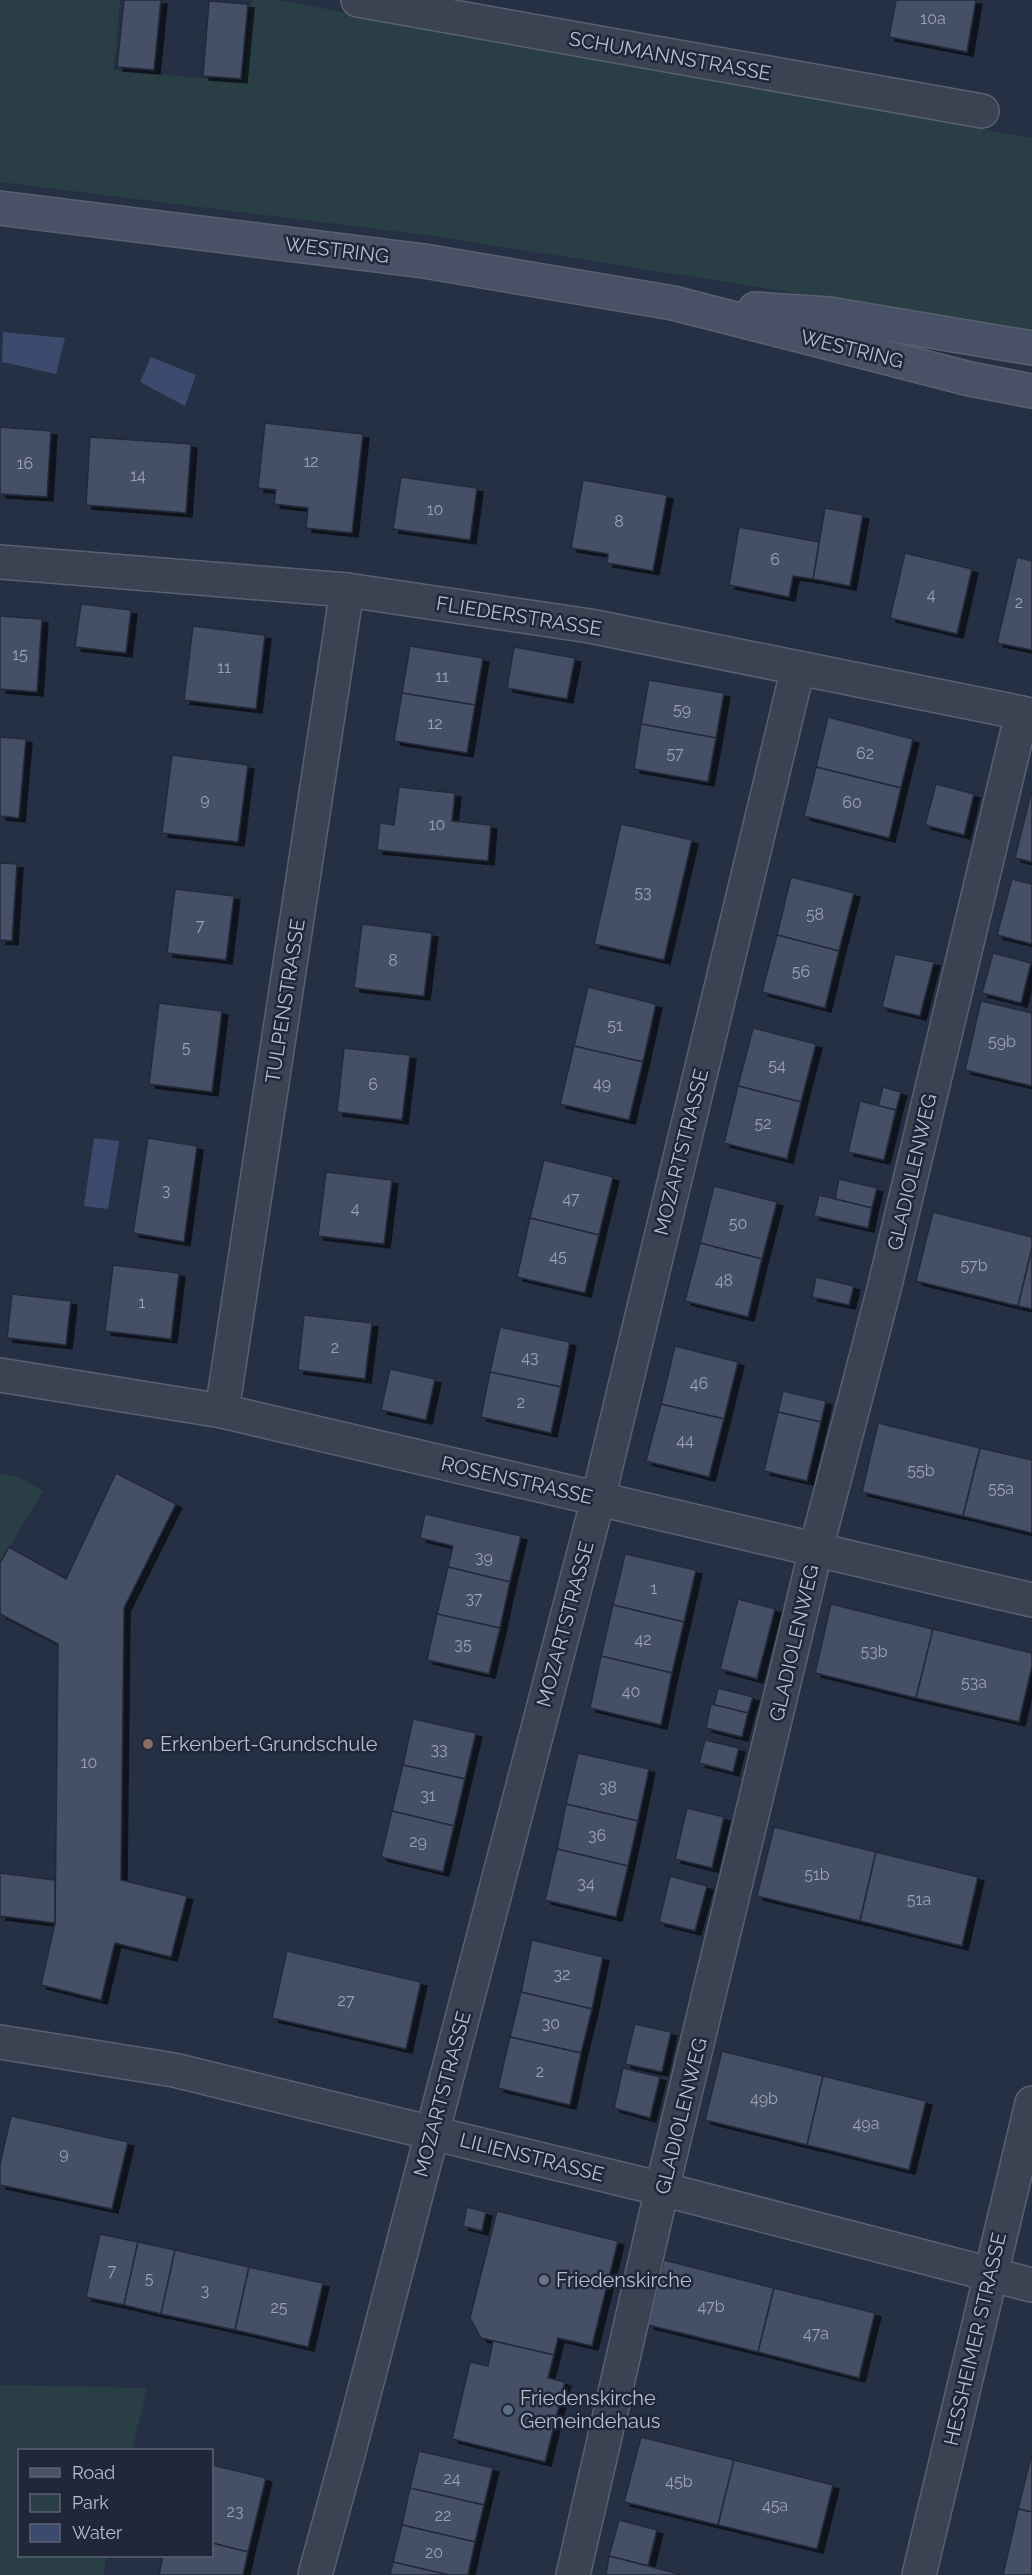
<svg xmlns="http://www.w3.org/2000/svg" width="1032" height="2575" viewBox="0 0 1032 2575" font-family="Raleway,sans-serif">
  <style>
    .green { fill: #293f45 }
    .water { fill: #3c4b6d }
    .building { fill: #454f66; stroke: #22293b; stroke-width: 1.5; filter: url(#shadow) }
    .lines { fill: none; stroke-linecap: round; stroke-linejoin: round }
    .street-casing { stroke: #596071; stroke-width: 36 }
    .secondary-casing { stroke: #596071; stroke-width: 36 }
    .street { stroke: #3b4353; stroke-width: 33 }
    .secondary { stroke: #495167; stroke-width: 33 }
    .education-dot { fill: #8d6e63; stroke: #1f2739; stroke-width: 2 }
    .worship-dot { fill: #6b7280; stroke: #1f2739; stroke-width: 2 }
    .service-dot { fill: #5c6f8a; stroke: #1f2739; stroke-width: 2 }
    .labels { text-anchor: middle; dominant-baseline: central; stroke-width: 5; stroke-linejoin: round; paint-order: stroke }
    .number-label { font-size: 16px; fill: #9ba2b3 }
    .street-label { font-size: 20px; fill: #b8becd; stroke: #1f2739 }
    .poi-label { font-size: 20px; fill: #b8becd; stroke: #1f2739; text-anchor: start }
  </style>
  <defs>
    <filter id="shadow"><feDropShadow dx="6" dy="4" stdDeviation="0" flood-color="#0009"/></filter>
  </defs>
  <rect width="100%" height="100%" fill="#263044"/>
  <!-- green -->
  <g class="green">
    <polygon points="0,0 120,0 114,70 244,82 252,0 277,0 1032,138 1032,333 987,323 433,236 0,182"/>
    <polygon points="0,1474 16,1476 43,1491 0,1563"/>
    <polygon points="0,2385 147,2388 132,2450 20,2450 20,2556 107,2556 103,2575 0,2575"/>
  </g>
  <!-- water -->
  <g class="water">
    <polygon points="3,332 65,338 56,374 2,362"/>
    <polygon points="151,357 196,375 185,406 140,382"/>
    <polygon points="94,1138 119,1141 108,1209 84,1206"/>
  </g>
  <!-- building -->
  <g class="building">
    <polygon points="124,0 161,0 154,70 117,67"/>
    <polygon points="896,0 976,0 967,52 889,37"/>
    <polygon points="209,1 248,4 241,79 203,76"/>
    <polygon points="265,423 363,434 352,533 306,528 308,508 274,504 276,490 258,488"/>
    <polygon points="0,427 51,431 47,497 0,494"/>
    <polygon points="90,437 191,444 186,513 86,505"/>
    <polygon points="401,477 477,488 470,540 393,529"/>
    <polygon points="583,480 667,495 653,571 607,563 608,554 571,548"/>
    <polygon points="825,508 863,515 850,586 813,579"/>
    <polygon points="739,527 819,542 813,579 793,576 789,597 729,585"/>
    <polygon points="905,553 972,569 957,634 890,618"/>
    <polygon points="1017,557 1032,561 1032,650 997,643"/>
    <polygon points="81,604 131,610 126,653 75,647"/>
    <polygon points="0,616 42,619 37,692 0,689"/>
    <polygon points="193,626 265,635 256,709 184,700"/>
    <polygon points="410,646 483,658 475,705 402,693"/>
    <polygon points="514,647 575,658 567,699 507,688"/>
    <polygon points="649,680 724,693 716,738 641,724"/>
    <polygon points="402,693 475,705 467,753 394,741"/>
    <polygon points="828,717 913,739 901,788 816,767"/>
    <polygon points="641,724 716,738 708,782 634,769"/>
    <polygon points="0,737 26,739 19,818 0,816"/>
    <polygon points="172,755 248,765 238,842 162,833"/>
    <polygon points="816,767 901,788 889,838 804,816"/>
    <polygon points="936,784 974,794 964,835 925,825"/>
    <polygon points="399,787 455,793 452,821 491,825 488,861 377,850 380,823 394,825"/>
    <polygon points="1032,789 1032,862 1015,858"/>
    <polygon points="621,824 692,840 664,960 594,944"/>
    <polygon points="0,863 17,864 12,941 0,940"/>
    <polygon points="791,877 854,893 839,951 777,935"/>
    <polygon points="1012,879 1032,884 1032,944 997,935"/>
    <polygon points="175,889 234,896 226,960 167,953"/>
    <polygon points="362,924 432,933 424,996 354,988"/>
    <polygon points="777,935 839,951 825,1008 762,992"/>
    <polygon points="993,953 1031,963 1021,1003 982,993"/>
    <polygon points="895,954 934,962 920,1016 882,1007"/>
    <polygon points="588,987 656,1004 643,1062 574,1046"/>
    <polygon points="981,1001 1032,1013 1032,1086 965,1070"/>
    <polygon points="159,1003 222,1011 212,1092 149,1084"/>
    <polygon points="753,1028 816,1044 801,1102 738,1086"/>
    <polygon points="574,1046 643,1062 629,1120 560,1104"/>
    <polygon points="344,1048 410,1055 402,1120 337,1112"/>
    <polygon points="738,1086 801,1102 787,1159 724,1143"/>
    <polygon points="883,1087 901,1092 896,1110 878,1106"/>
    <polygon points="860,1101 896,1110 884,1160 848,1152"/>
    <polygon points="148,1138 197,1146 184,1242 133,1233"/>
    <polygon points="544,1160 613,1177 599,1235 530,1218"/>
    <polygon points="326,1172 392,1180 384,1244 318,1236"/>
    <polygon points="839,1179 877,1188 872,1208 835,1199"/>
    <polygon points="714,1186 777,1202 762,1259 700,1243"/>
    <polygon points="819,1195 872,1208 868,1228 814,1216"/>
    <polygon points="933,1212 1032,1237 1032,1248 1018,1306 916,1281"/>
    <polygon points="530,1218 599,1235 585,1293 517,1277"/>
    <polygon points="700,1243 762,1259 748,1317 685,1301"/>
    <polygon points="1032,1248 1032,1309 1018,1306"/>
    <polygon points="113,1265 179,1273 171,1339 105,1331"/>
    <polygon points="816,1277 854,1286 849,1305 812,1297"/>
    <polygon points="12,1294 71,1301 66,1345 7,1338"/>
    <polygon points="304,1315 372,1323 365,1379 298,1370"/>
    <polygon points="500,1327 570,1342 561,1387 490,1372"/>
    <polygon points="675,1346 738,1362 724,1419 661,1404"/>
    <polygon points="390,1369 435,1379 426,1420 381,1410"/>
    <polygon points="490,1372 561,1387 551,1433 481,1417"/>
    <polygon points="783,1391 826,1401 821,1422 778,1412"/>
    <polygon points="661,1404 724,1419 709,1477 646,1461"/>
    <polygon points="778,1412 821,1422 807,1481 764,1471"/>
    <polygon points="878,1423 980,1448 963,1516 862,1492"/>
    <polygon points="980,1448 1032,1460 1032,1533 963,1516"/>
    <polygon points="116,1473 176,1504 124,1608 121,1880 187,1896 171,1957 115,1943 101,2000 41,1985 55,1923 58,1644 0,1614 0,1563 9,1547 66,1579"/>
    <polygon points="425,1514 521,1536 510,1582 448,1567 453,1546 420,1538"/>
    <polygon points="625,1554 696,1570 684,1622 613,1605"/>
    <polygon points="448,1567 510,1582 500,1628 437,1614"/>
    <polygon points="738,1599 775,1609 757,1679 720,1669"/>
    <polygon points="831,1604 933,1629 916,1698 815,1673"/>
    <polygon points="613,1605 684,1622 672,1673 601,1656"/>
    <polygon points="437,1614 500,1628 489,1674 427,1660"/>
    <polygon points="933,1629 1032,1653 1032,1666 1019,1722 916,1698"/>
    <polygon points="601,1656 672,1673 661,1725 590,1708"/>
    <polygon points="718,1688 753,1697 748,1713 714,1705"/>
    <polygon points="711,1704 748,1713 742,1737 706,1728"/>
    <polygon points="413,1719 476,1733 465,1779 403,1765"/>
    <polygon points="705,1740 739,1748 733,1772 699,1763"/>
    <polygon points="578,1753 649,1769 638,1821 566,1804"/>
    <polygon points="403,1765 465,1779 454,1826 392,1811"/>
    <polygon points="566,1804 638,1821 628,1866 557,1849"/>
    <polygon points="687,1808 724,1817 712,1868 675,1859"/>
    <polygon points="392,1811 454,1826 443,1872 381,1857"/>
    <polygon points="774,1827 876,1852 860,1921 757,1896"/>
    <polygon points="557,1849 628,1866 616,1917 545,1900"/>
    <polygon points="876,1852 978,1877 962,1946 860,1921"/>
    <polygon points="0,1873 55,1880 55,1923 0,1916"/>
    <polygon points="670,1876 707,1886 695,1931 659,1922"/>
    <polygon points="532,1940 603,1957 592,2009 521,1992"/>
    <polygon points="287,1951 421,1982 406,2049 272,2018"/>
    <polygon points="521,1992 592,2009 581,2053 510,2037"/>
    <polygon points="635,2024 671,2032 662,2072 625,2064"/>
    <polygon points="510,2037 581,2053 570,2105 498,2088"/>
    <polygon points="722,2051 823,2076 807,2145 705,2120"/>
    <polygon points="623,2068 660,2077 650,2118 614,2108"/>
    <polygon points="823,2076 926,2101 909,2170 807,2145"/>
    <polygon points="11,2116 128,2142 112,2209 0,2185 0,2164"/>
    <polygon points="467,2207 486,2212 482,2231 463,2226"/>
    <polygon points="497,2211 618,2241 592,2346 558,2338 554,2355 481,2338 470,2318"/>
    <polygon points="100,2234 138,2242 124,2305 86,2297"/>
    <polygon points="138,2242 175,2250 161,2314 124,2305"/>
    <polygon points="175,2250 249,2267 235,2330 161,2314"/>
    <polygon points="664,2260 774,2288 758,2352 648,2325"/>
    <polygon points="249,2267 323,2283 308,2347 235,2330"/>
    <polygon points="774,2288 875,2313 859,2378 758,2352"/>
    <polygon points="493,2341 554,2355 548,2378 565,2382 545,2462 452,2439 470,2362 488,2366"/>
    <polygon points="641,2437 734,2460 718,2525 624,2502"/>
    <polygon points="419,2451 493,2468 484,2505 410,2488"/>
    <polygon points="1032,2453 1032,2512 1018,2509"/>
    <polygon points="734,2460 833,2485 817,2549 718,2525"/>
    <polygon points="212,2465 266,2478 248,2552 212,2543"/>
    <polygon points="410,2488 484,2505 475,2542 402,2525"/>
    <polygon points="1018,2509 1032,2512 1032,2575 1003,2575"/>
    <polygon points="619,2520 657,2530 648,2566 609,2556"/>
    <polygon points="402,2525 475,2542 468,2575 449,2575 393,2562"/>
    <polygon points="212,2543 248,2552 243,2575 159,2575 163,2556 212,2556"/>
    <polygon points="609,2556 648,2566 683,2575 606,2575"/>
    <polygon points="393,2562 449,2575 390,2575"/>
  </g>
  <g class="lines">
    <!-- street casing -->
    <g class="street-casing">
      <g id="street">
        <polyline points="358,0 982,111"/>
        <polyline points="0,562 347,590 590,626 1032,715"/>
        <polyline points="0,1375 222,1411 1032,1600"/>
        <polyline points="222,1411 347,590"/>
        <polyline points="0,2042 174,2070 662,2189 1032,2285"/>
        <polyline points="315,2575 350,2447 598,1499 798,668"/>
        <polyline points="573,2575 662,2189 816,1549 884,1289 1022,713"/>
        <polyline points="919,2575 1032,2103"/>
      </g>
    </g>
    <!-- secondary casing -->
    <g class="secondary-casing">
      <g id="secondary">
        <polyline points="0,208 424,261 673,303 970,379 1032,391"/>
        <polyline points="755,309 829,314 1032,348"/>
      </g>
    </g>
    <!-- street -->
    <use href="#street" class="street"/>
    <!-- secondary -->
    <use href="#secondary" class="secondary"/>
  </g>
  <!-- markers -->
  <circle class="education-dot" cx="148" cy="1744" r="6"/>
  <circle class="worship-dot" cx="544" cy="2280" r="6"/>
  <circle class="service-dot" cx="508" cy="2410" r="6"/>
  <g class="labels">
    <!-- number labels -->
    <g class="number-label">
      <text x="933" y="18">10a</text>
      <text x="311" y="461">12</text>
      <text x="25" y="463">16</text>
      <text x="138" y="475">14</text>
      <text x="435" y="509">10</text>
      <text x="619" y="521">8</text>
      <text x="775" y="559">6</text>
      <text x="931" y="594">4</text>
      <text x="1019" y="602">2</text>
      <text x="20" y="654">15</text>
      <text x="224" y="667">11</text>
      <text x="442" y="676">11</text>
      <text x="682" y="709">59</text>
      <text x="435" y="723">12</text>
      <text x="675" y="753">57</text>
      <text x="865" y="753">62</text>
      <text x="205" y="799">9</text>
      <text x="852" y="802">60</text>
      <text x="437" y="824">10</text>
      <text x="643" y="892">53</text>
      <text x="815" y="914">58</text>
      <text x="200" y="925">7</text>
      <text x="393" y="960">8</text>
      <text x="801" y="971">56</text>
      <text x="615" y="1025">51</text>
      <text x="1002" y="1041">59b</text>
      <text x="186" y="1047">5</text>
      <text x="777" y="1065">54</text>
      <text x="602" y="1083">49</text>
      <text x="373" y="1084">6</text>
      <text x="763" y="1123">52</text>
      <text x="166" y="1190">3</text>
      <text x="571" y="1198">47</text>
      <text x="355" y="1208">4</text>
      <text x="738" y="1223">50</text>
      <text x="558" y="1256">45</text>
      <text x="974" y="1265">57b</text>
      <text x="724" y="1280">48</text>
      <text x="142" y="1302">1</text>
      <text x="335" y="1347">2</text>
      <text x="530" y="1357">43</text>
      <text x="699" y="1383">46</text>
      <text x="521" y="1402">2</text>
      <text x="685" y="1440">44</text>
      <text x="921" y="1470">55b</text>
      <text x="1001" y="1488">55a</text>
      <text x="484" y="1557">39</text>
      <text x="654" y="1588">1</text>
      <text x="474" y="1598">37</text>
      <text x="643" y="1639">42</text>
      <text x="463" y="1644">35</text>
      <text x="874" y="1651">53b</text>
      <text x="974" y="1682">53a</text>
      <text x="631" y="1691">40</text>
      <text x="439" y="1749">33</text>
      <text x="89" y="1762">10</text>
      <text x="608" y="1787">38</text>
      <text x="428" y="1795">31</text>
      <text x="597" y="1835">36</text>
      <text x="418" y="1841">29</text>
      <text x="817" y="1874">51b</text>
      <text x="586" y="1883">34</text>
      <text x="919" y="1899">51a</text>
      <text x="562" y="1974">32</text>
      <text x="346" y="2000">27</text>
      <text x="551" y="2023">30</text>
      <text x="540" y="2071">2</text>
      <text x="764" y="2098">49b</text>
      <text x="866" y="2123">49a</text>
      <text x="64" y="2153">9</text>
      <text x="112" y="2270">7</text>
      <text x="149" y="2278">5</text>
      <text x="205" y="2290">3</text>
      <text x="711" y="2306">47b</text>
      <text x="279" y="2307">25</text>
      <text x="816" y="2333">47a</text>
      <text x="452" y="2478">24</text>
      <text x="679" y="2481">45b</text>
      <text x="775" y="2505">45a</text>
      <text x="235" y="2511">23</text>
      <text x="443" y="2515">22</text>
      <text x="434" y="2552">20</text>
    </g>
    <!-- street labels -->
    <g class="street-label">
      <text transform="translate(670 56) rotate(10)">SCHUMANNSTRASSE</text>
      <text transform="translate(337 250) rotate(7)">WESTRING</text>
      <text transform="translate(852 349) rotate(14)">WESTRING</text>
      <text transform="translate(519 616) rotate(9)">FLIEDERSTRASSE</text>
      <text transform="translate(285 1001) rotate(-81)">TULPENSTRASSE</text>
      <text transform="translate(681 1152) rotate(-76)">MOZARTSTRASSE</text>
      <text transform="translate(912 1172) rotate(-77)">GLADIOLENWEG</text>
      <text transform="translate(517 1480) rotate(13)">ROSENSTRASSE</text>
      <text transform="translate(565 1624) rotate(-75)">MOZARTSTRASSE</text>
      <text transform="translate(794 1643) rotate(-77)">GLADIOLENWEG</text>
      <text transform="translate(442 2094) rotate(-75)">MOZARTSTRASSE</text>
      <text transform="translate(681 2116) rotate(-76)">GLADIOLENWEG</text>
      <text transform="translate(532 2157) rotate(14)">LILIENSTRASSE</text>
      <text transform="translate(975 2339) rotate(-77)">HESSHEIMER STRASSE</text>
    </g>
    <!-- poi labels -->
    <g class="poi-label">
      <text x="160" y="1744">Erkenbert-Grundschule</text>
      <text x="556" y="2280">Friedenskirche</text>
      <text x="520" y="2398">Friedenskirche<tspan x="520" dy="23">Gemeindehaus</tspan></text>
    </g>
  </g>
  <!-- legend -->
  <rect x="18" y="2449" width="195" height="108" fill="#1f2739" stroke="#5c6374" stroke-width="1.5"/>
  <rect x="30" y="2468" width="30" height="9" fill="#495167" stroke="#5c6374" stroke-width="1.5"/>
  <text x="72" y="2479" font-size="18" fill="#b8becd">Road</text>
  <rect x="30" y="2494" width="30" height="18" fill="#293f45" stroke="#5c6374" stroke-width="1.5"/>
  <text x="72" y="2509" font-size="18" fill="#b8becd">Park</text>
  <rect x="30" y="2524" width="30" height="18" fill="#3c4b6d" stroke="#5c6374" stroke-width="1.5"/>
  <text x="72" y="2539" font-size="18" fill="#b8becd">Water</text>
</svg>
